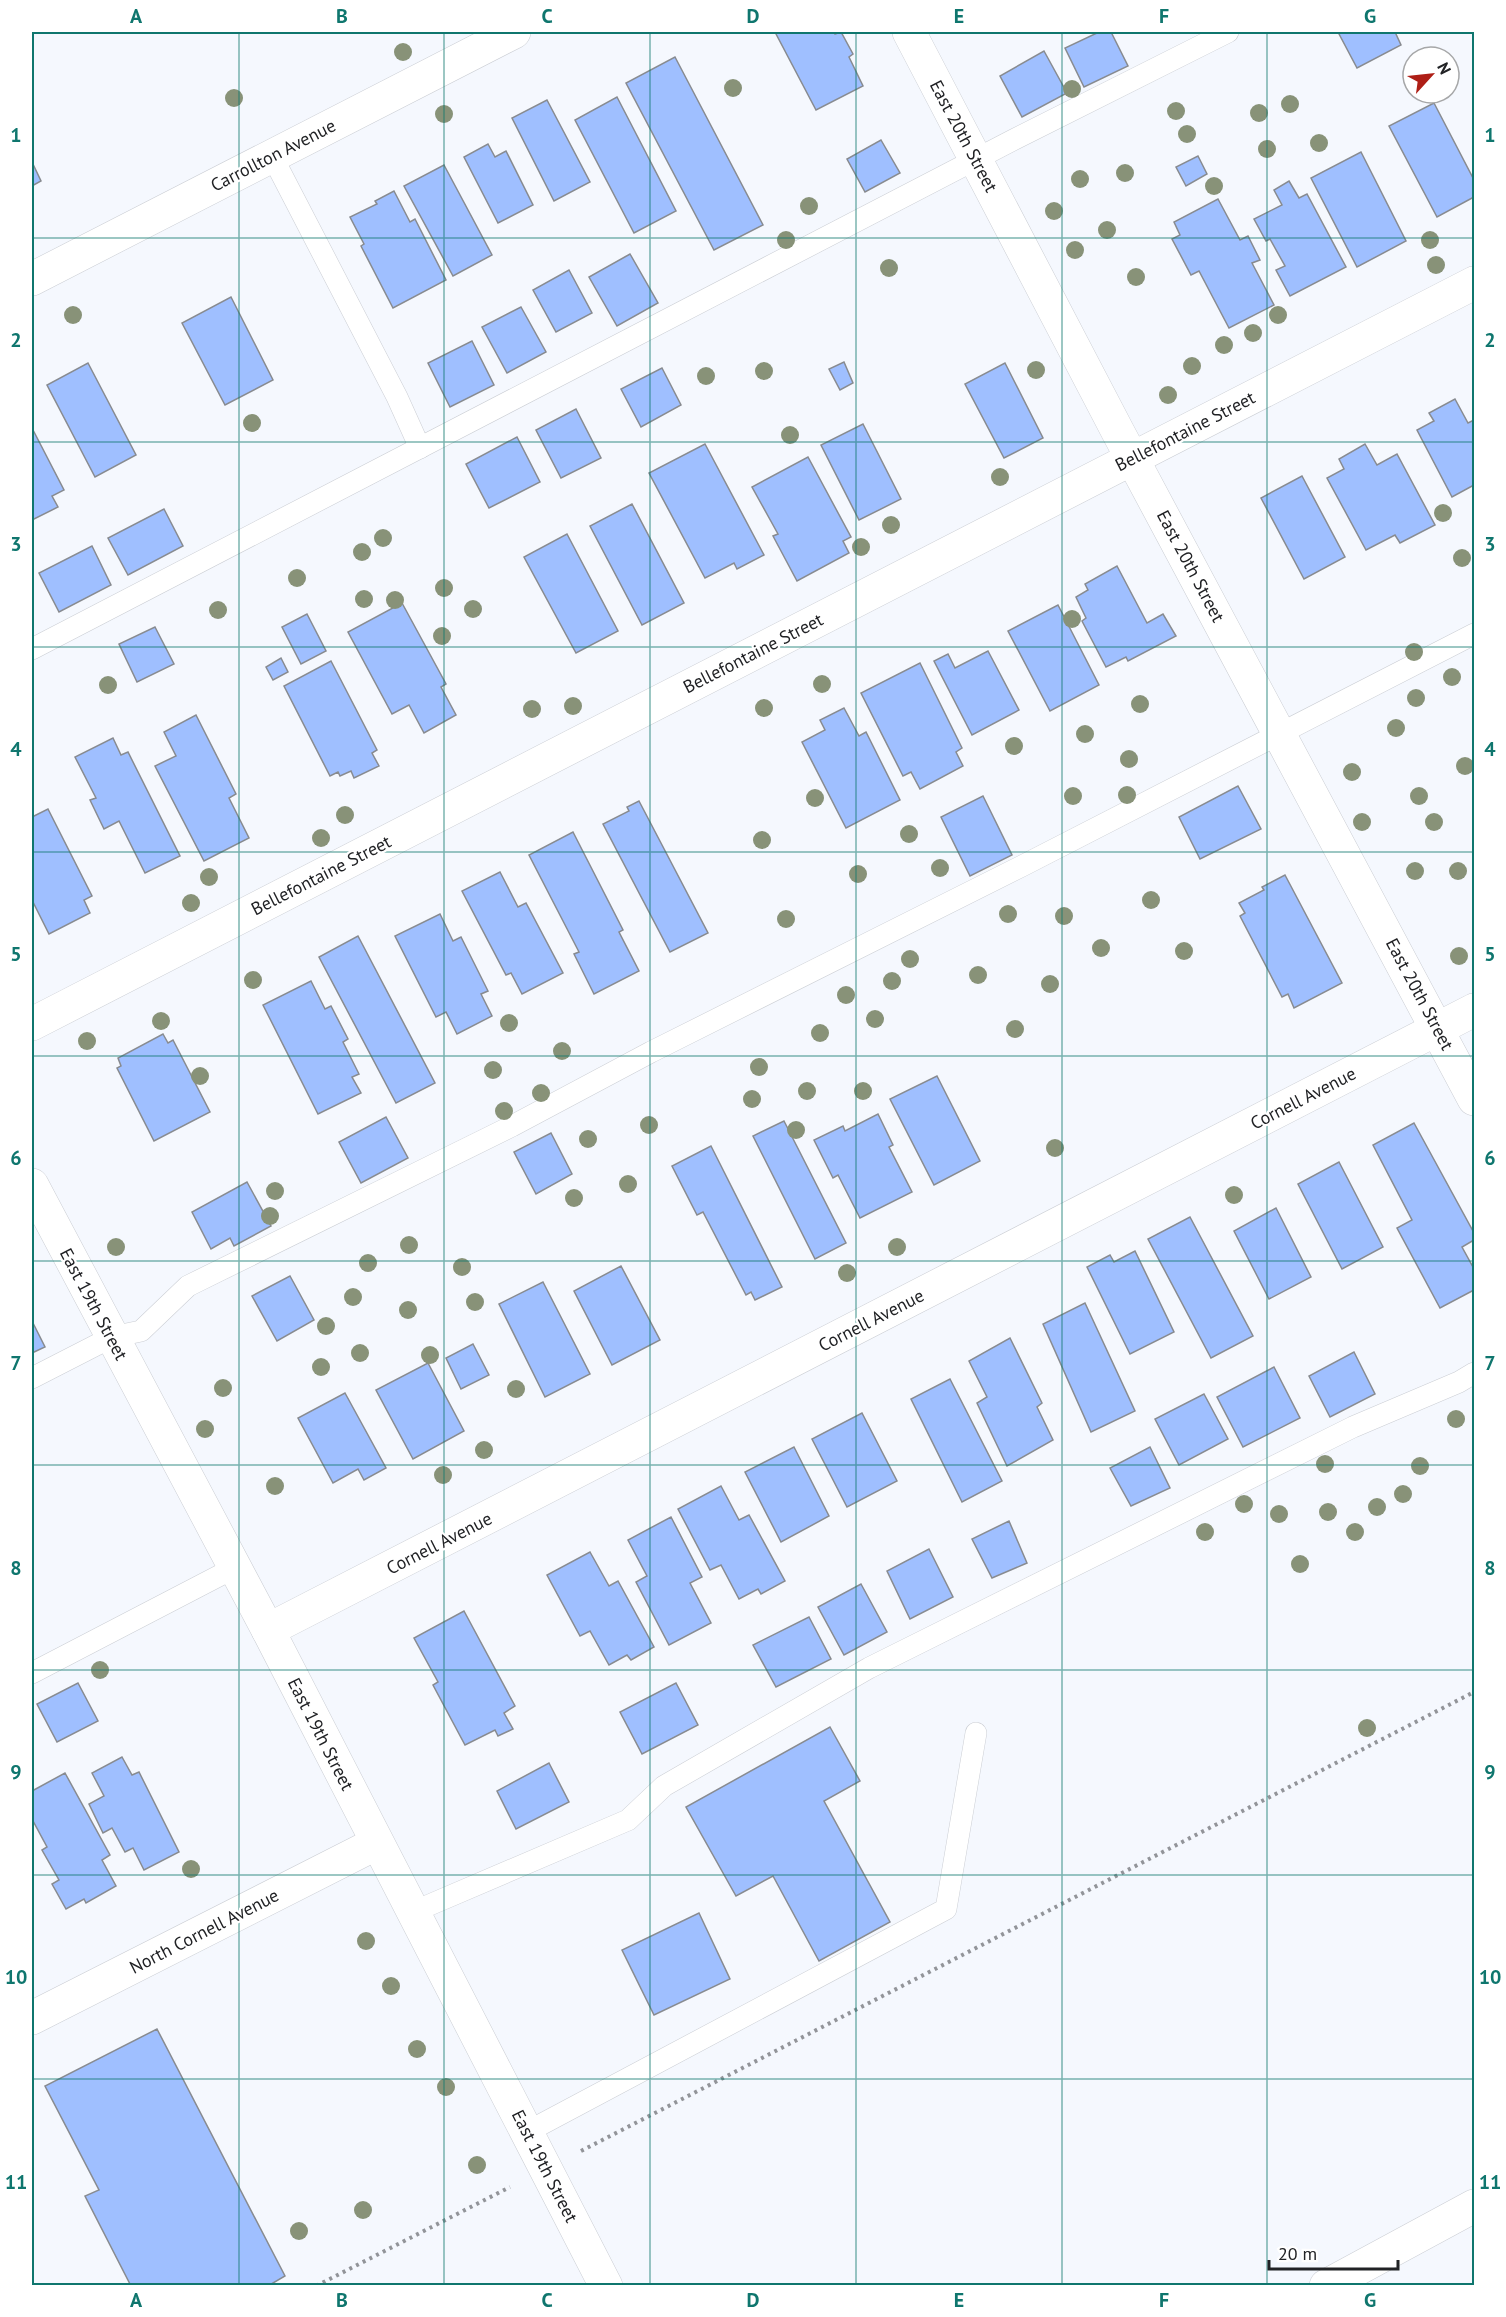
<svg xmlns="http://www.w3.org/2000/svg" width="1506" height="2317" viewBox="0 0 1506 2317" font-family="'PT Sans',sans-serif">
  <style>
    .building { fill: #9fbfff; stroke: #888b90; stroke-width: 1.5 }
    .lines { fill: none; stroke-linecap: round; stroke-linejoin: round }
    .lane-casing { stroke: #cbced4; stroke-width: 22 }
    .street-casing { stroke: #cbced4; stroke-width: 34 }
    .path { stroke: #929499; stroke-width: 4; stroke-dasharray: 3 4.5; stroke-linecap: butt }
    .lane { stroke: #fff; stroke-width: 21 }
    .street { stroke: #fff; stroke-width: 33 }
    .tree { fill: #889278 }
    .grid { fill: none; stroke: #0f766e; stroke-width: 1.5; stroke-opacity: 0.55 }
    .labels { text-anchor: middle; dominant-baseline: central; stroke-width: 4.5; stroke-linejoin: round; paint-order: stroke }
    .street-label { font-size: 18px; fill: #212225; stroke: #fff }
    .neatline { fill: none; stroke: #0f766e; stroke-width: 2 }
    .grid-label { font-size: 20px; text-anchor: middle; font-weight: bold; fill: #0f766e }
  </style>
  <rect width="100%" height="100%" fill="#f5f8fe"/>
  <!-- building -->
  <g class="building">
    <polygon points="775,32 834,32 835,34 841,32 853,54 849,57 863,86 816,110"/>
    <polygon points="1099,32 1111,32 1128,66 1084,87 1065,48"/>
    <polygon points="1338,32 1395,32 1401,45 1357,68"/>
    <polygon points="1044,51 1067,93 1022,117 1000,76"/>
    <polygon points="675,57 763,225 714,250 626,83"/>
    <polygon points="617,97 676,211 634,233 575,120"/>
    <polygon points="547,100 590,182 554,201 512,118"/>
    <polygon points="1434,103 1474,180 1474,197 1437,217 1389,126"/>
    <polygon points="881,140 900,173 865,192 847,159"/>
    <polygon points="488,144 495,157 506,151 533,205 498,223 464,157"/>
    <polygon points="1361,152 1406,241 1357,267 1311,178"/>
    <polygon points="1198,156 1207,174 1186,186 1176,167"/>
    <polygon points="32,162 41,181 32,186"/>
    <polygon points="444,165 492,255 453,276 404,186"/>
    <polygon points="1289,181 1299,198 1307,194 1346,267 1290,296 1276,270 1285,266 1270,239 1266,241 1254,219 1282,205 1274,190"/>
    <polygon points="394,191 410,222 415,219 446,280 393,308 361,246 364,244 350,217 377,204 375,201"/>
    <polygon points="1218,199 1240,240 1248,236 1260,260 1252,263 1274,305 1229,328 1199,271 1191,275 1172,239 1180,235 1174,222"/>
    <polygon points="630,254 658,303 617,326 589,277"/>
    <polygon points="569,270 592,313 556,332 533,290"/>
    <polygon points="231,297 273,380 225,405 182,323"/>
    <polygon points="521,307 546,352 507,373 482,327"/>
    <polygon points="472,341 494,385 450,407 428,363"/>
    <polygon points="844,362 853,383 840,390 829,369"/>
    <polygon points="88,363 136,455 95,477 47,385"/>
    <polygon points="1005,363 1043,438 1004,458 965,384"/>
    <polygon points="662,368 681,405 641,427 621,389"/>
    <polygon points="1455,399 1468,423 1474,420 1474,485 1452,497 1417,430 1434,421 1429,413"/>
    <polygon points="576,409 601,458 561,478 536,430"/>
    <polygon points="863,424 901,499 859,520 821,445"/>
    <polygon points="32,428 64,490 52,496 58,507 32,520"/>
    <polygon points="517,437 540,482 489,508 466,464"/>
    <polygon points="705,444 764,555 737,569 734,563 705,578 649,473"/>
    <polygon points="1365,444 1377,465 1397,454 1435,525 1400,543 1395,535 1366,550 1327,478 1344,469 1339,459"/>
    <polygon points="808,457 851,537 843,541 849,553 797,581 773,536 778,534 752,487"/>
    <polygon points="1302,476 1345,557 1304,579 1261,498"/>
    <polygon points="632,504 684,603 642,625 590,526"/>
    <polygon points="164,509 183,546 128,575 108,538"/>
    <polygon points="567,534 618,631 576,653 524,557"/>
    <polygon points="92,546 111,585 59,612 39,573"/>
    <polygon points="1117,566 1147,623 1163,614 1176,636 1128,661 1126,657 1106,667 1082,621 1086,618 1076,597 1088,590 1085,584"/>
    <polygon points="402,603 446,684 441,687 456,715 424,733 409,705 392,714 348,632"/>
    <polygon points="1058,605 1099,685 1050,711 1008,631"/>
    <polygon points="307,614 326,651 301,664 282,627"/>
    <polygon points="155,627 174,664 137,682 119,644"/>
    <polygon points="988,651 1019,710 972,735 934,661 948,654 955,668"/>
    <polygon points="281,658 288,672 273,680 266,667"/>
    <polygon points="331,661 377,750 372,753 379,766 354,778 351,771 340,776 338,772 330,776 284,686"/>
    <polygon points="920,663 962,748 956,752 963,766 920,789 911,772 903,776 861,693"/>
    <polygon points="844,708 859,736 866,732 900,800 846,828 802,742 825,730 820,720"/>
    <polygon points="196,715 236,794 229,798 249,838 204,861 155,766 176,756 164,732"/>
    <polygon points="113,738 121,755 128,752 180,856 145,873 119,821 104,829 90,800 96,798 75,757"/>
    <polygon points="1238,786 1261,829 1200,859 1179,817"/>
    <polygon points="983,796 1012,855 970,876 941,817"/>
    <polygon points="639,801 708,933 670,952 603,824 629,811 627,807"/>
    <polygon points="48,809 92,896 84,900 90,913 49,934 32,900 32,817"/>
    <polygon points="573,832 623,930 619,932 639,971 594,994 574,954 579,952 529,855"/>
    <polygon points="500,872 518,907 526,903 563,973 522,994 511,973 506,975 462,891"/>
    <polygon points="1285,875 1342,983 1294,1008 1288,994 1282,997 1240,916 1245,913 1239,903 1264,890 1262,887"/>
    <polygon points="440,914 453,941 461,937 488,991 481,994 492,1016 457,1034 446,1012 436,1017 395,936"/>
    <polygon points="358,936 435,1083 396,1103 319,957"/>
    <polygon points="311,981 325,1009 331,1006 348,1039 343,1042 359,1074 352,1077 361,1093 318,1114 263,1005"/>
    <polygon points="163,1034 168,1043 173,1040 210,1112 154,1141 117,1068 121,1066 118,1058"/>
    <polygon points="937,1076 980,1161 934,1185 890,1099"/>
    <polygon points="878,1114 893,1145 889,1147 912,1192 860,1218 838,1175 833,1178 814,1140 843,1126 845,1131"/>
    <polygon points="386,1117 408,1158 361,1183 339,1142"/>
    <polygon points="784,1121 846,1243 815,1259 753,1136"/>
    <polygon points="1414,1123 1474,1233 1474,1240 1462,1247 1474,1269 1474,1290 1440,1308 1397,1228 1412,1220 1373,1145"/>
    <polygon points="551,1133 572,1174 536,1194 514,1152"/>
    <polygon points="711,1146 782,1287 755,1300 751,1292 746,1295 703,1212 697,1215 672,1166"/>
    <polygon points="1339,1162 1383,1247 1342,1269 1298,1184"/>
    <polygon points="247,1182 271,1226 234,1246 230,1238 211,1249 192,1212"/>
    <polygon points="1276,1208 1311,1277 1269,1299 1234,1231"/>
    <polygon points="1190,1217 1253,1336 1211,1358 1148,1239"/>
    <polygon points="1135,1251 1174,1332 1130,1354 1087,1267 1110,1255 1114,1262"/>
    <polygon points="621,1266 660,1340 612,1365 574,1291"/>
    <polygon points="290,1276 314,1320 277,1341 252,1296"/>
    <polygon points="543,1282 590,1374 545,1397 499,1304"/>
    <polygon points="1085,1303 1135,1411 1091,1432 1043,1324"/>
    <polygon points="32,1321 45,1347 32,1353"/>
    <polygon points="1010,1338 1042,1403 1037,1407 1053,1440 1007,1466 977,1403 987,1397 969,1361"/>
    <polygon points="473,1344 489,1375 461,1389 446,1358"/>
    <polygon points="1354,1352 1375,1394 1330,1417 1309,1376"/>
    <polygon points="428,1363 464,1431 413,1459 376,1390"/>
    <polygon points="1274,1367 1300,1418 1243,1447 1217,1397"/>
    <polygon points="950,1379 1002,1481 962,1502 911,1399"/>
    <polygon points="345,1393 386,1468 364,1480 358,1469 333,1483 298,1418"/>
    <polygon points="1204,1394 1228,1439 1179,1465 1155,1419"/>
    <polygon points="862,1413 897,1481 847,1507 812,1439"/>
    <polygon points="794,1447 829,1516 781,1542 745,1472"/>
    <polygon points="1150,1447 1170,1488 1131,1506 1110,1468"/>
    <polygon points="721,1486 739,1520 749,1515 785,1581 761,1594 758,1589 739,1599 721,1565 710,1570 678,1509"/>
    <polygon points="671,1517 702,1577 690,1583 711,1623 669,1645 636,1582 647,1576 628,1540"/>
    <polygon points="1009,1521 1027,1563 992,1578 972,1539"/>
    <polygon points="929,1549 953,1597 910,1619 887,1571"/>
    <polygon points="590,1552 609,1586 618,1581 654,1647 631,1660 627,1655 609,1665 590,1631 580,1636 547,1575"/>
    <polygon points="861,1584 887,1632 844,1655 818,1607"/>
    <polygon points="464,1611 515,1706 504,1713 513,1729 498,1736 495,1730 465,1745 433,1685 438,1682 414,1638"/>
    <polygon points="809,1617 831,1659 776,1687 753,1645"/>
    <polygon points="78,1683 98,1721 57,1742 37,1704"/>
    <polygon points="676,1683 698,1725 642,1754 620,1712"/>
    <polygon points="830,1727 860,1781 824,1801 890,1922 819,1961 773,1876 736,1896 686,1807"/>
    <polygon points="122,1757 132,1775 139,1772 179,1852 144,1870 133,1848 125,1852 112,1828 103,1833 89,1804 104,1796 92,1773"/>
    <polygon points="549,1763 569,1802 516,1829 497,1791"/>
    <polygon points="65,1773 110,1855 102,1860 116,1886 86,1903 84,1899 66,1909 52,1884 59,1880 42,1850 47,1847 32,1819 32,1791"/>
    <polygon points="699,1913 730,1979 654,2015 622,1950"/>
    <polygon points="157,2029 285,2276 268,2286 131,2286 85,2196 99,2190 45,2086"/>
  </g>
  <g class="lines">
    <!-- lane casing -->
    <g class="lane-casing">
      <g id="lane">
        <polyline points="272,156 397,397 420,448"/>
        <polyline points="32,649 1015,139 1228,32"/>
        <polyline points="32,1378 112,1337 141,1331 188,1286 512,1126 651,1052 1022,866 1474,634"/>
        <polyline points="32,1673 234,1568"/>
        <polyline points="413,1912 628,1820 664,1786 869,1668 1353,1427 1459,1382 1474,1373"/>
        <polyline points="527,2132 946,1909 976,1733"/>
      </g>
    </g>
    <!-- street casing -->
    <g class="street-casing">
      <g id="street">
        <polyline points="909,32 1118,432 1474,1099"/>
        <polyline points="32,279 514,32"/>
        <polyline points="32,1024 1474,283"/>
        <polyline points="32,1185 268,1630 606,2286"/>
        <polyline points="268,1630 1474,1010"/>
        <polyline points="32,2018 377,1843"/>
        <polyline points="1326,2286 1474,2206"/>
      </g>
    </g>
    <!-- path -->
    <g class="path">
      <polyline points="581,2151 1474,1692"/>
      <polyline points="316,2286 510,2187"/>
    </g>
    <!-- lane -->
    <use href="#lane" class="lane"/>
    <!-- street -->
    <use href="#street" class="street"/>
  </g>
  <!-- trees -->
  <g class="tree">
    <circle cx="403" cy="52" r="9"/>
    <circle cx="733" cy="88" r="9"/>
    <circle cx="1072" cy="89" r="9"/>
    <circle cx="234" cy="98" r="9"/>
    <circle cx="1290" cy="104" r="9"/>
    <circle cx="1176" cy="111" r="9"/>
    <circle cx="1259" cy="113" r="9"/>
    <circle cx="444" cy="114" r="9"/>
    <circle cx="1187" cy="134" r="9"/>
    <circle cx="1319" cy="143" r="9"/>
    <circle cx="1267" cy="149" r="9"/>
    <circle cx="1125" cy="173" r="9"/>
    <circle cx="1080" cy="179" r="9"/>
    <circle cx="1214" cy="186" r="9"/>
    <circle cx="809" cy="206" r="9"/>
    <circle cx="1054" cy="211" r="9"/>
    <circle cx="1107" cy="230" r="9"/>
    <circle cx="786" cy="240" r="9"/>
    <circle cx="1430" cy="240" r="9"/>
    <circle cx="1075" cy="250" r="9"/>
    <circle cx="1436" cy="265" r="9"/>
    <circle cx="889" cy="268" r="9"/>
    <circle cx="1136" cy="277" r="9"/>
    <circle cx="73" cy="315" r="9"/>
    <circle cx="1278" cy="315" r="9"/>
    <circle cx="1253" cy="333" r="9"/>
    <circle cx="1224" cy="345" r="9"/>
    <circle cx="1192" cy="366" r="9"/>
    <circle cx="1036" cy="370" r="9"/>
    <circle cx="764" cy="371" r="9"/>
    <circle cx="706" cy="376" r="9"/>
    <circle cx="1168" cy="395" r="9"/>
    <circle cx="252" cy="423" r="9"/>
    <circle cx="790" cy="435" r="9"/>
    <circle cx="1000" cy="477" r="9"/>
    <circle cx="1443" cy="513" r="9"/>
    <circle cx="891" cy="525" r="9"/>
    <circle cx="383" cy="538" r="9"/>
    <circle cx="861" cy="547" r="9"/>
    <circle cx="362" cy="552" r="9"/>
    <circle cx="1462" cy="558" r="9"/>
    <circle cx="297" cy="578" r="9"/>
    <circle cx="444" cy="588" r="9"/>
    <circle cx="364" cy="599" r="9"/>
    <circle cx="395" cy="600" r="9"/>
    <circle cx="473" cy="609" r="9"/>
    <circle cx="218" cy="610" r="9"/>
    <circle cx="1072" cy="619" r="9"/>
    <circle cx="442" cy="636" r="9"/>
    <circle cx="1414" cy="652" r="9"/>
    <circle cx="1452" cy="677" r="9"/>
    <circle cx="822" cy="684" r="9"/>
    <circle cx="108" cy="685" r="9"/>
    <circle cx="1416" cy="698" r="9"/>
    <circle cx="1140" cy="704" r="9"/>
    <circle cx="573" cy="706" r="9"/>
    <circle cx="764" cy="708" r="9"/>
    <circle cx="532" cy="709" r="9"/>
    <circle cx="1396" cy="728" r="9"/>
    <circle cx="1085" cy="734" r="9"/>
    <circle cx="1014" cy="746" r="9"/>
    <circle cx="1129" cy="759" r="9"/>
    <circle cx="1465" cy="766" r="9"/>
    <circle cx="1352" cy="772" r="9"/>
    <circle cx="1127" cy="795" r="9"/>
    <circle cx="1073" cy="796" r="9"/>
    <circle cx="1419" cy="796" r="9"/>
    <circle cx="815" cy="798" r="9"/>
    <circle cx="345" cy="815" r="9"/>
    <circle cx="1362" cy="822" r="9"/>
    <circle cx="1434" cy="822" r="9"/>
    <circle cx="909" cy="834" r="9"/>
    <circle cx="321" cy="838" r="9"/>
    <circle cx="762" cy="840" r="9"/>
    <circle cx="940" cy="868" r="9"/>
    <circle cx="1415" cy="871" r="9"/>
    <circle cx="1458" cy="871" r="9"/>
    <circle cx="858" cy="874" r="9"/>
    <circle cx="209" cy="877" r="9"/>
    <circle cx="1151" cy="900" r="9"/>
    <circle cx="191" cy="903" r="9"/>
    <circle cx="1008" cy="914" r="9"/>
    <circle cx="1064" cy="916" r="9"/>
    <circle cx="786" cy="919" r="9"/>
    <circle cx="1101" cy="948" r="9"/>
    <circle cx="1184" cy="951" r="9"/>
    <circle cx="1459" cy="956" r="9"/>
    <circle cx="910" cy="959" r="9"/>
    <circle cx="978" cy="975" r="9"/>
    <circle cx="253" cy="980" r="9"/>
    <circle cx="892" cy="981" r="9"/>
    <circle cx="1050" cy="984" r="9"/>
    <circle cx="846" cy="995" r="9"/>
    <circle cx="875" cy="1019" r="9"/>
    <circle cx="161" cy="1021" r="9"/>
    <circle cx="509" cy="1023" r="9"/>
    <circle cx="1015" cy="1029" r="9"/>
    <circle cx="820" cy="1033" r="9"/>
    <circle cx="87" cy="1041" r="9"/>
    <circle cx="562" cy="1051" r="9"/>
    <circle cx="759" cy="1067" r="9"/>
    <circle cx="493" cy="1070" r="9"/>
    <circle cx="200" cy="1076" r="9"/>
    <circle cx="807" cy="1091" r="9"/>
    <circle cx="863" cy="1091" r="9"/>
    <circle cx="541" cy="1093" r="9"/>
    <circle cx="752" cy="1099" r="9"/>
    <circle cx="504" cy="1111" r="9"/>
    <circle cx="649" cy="1125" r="9"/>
    <circle cx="796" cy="1130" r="9"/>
    <circle cx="588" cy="1139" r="9"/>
    <circle cx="1055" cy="1148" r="9"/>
    <circle cx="628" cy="1184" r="9"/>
    <circle cx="275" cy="1191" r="9"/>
    <circle cx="1234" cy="1195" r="9"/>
    <circle cx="574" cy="1198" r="9"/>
    <circle cx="270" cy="1216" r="9"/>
    <circle cx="409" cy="1245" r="9"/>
    <circle cx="116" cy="1247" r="9"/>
    <circle cx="897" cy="1247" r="9"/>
    <circle cx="368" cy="1263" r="9"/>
    <circle cx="462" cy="1267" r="9"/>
    <circle cx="847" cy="1273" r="9"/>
    <circle cx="353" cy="1297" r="9"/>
    <circle cx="475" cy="1302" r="9"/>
    <circle cx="408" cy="1310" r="9"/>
    <circle cx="326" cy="1326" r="9"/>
    <circle cx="360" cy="1353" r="9"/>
    <circle cx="430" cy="1355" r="9"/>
    <circle cx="321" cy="1367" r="9"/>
    <circle cx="223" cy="1388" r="9"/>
    <circle cx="516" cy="1389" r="9"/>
    <circle cx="1456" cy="1419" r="9"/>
    <circle cx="205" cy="1429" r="9"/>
    <circle cx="484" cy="1450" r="9"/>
    <circle cx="1325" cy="1464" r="9"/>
    <circle cx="1420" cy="1466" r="9"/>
    <circle cx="443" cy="1475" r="9"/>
    <circle cx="275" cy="1486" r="9"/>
    <circle cx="1403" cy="1494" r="9"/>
    <circle cx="1244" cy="1504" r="9"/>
    <circle cx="1377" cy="1507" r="9"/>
    <circle cx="1328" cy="1512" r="9"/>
    <circle cx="1279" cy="1514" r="9"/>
    <circle cx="1205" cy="1532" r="9"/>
    <circle cx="1355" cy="1532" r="9"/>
    <circle cx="1300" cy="1564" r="9"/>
    <circle cx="100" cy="1670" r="9"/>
    <circle cx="1367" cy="1728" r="9"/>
    <circle cx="191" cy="1869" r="9"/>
    <circle cx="366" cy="1941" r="9"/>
    <circle cx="391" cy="1986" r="9"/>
    <circle cx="417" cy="2049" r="9"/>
    <circle cx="446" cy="2087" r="9"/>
    <circle cx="477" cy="2165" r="9"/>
    <circle cx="363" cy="2210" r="9"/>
    <circle cx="299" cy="2231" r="9"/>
  </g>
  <!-- grid -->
  <path class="grid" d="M239,32V2286M444,32V2286M650,32V2286M856,32V2286M1062,32V2286M1267,32V2286M32,238H1474M32,442H1474M32,647H1474M32,852H1474M32,1056H1474M32,1261H1474M32,1465H1474M32,1670H1474M32,1875H1474M32,2079H1474"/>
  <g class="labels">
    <!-- street labels -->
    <g class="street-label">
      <text transform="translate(964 136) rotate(62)">East 20th Street</text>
      <text transform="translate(273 155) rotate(-27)">Carrollton Avenue</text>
      <text transform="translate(1185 431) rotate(-27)">Bellefontaine Street</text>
      <text transform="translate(1191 566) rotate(62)">East 20th Street</text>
      <text transform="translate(753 653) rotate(-27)">Bellefontaine Street</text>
      <text transform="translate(321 875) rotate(-27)">Bellefontaine Street</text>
      <text transform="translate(1420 994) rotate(62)">East 20th Street</text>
      <text transform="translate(1303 1098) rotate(-27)">Cornell Avenue</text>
      <text transform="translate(94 1304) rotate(62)">East 19th Street</text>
      <text transform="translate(871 1320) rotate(-27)">Cornell Avenue</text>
      <text transform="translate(439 1543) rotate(-27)">Cornell Avenue</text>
      <text transform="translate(321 1734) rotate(63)">East 19th Street</text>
      <text transform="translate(204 1931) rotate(-27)">North Cornell Avenue</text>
      <text transform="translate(545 2166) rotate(63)">East 19th Street</text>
    </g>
  </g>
  <!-- border -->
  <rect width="1506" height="2317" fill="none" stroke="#ffffff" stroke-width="66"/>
  <!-- north arrow -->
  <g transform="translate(1431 75) rotate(63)"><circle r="28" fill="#ffffff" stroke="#a6a7a8" stroke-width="1.5"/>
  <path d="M0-4.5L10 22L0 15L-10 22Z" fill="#ae1e16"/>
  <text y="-9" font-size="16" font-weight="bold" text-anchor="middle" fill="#212225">N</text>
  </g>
  <!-- scale -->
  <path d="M1269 2260v9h129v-9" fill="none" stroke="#212225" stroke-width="3"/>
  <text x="1278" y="2260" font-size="18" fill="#212225" stroke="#ffffff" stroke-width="4.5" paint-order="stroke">20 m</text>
  <rect x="33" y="33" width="1440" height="2251" class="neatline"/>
  <g class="grid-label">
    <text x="136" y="23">A</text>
    <text x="342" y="23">B</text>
    <text x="547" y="23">C</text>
    <text x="753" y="23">D</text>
    <text x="959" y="23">E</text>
    <text x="1164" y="23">F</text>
    <text x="1370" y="23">G</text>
    <text x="16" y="142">1</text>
    <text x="1490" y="142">1</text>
    <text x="16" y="347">2</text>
    <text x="1490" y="347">2</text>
    <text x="16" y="551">3</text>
    <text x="1490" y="551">3</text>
    <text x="16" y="756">4</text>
    <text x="1490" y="756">4</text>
    <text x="16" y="961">5</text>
    <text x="1490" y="961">5</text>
    <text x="16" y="1165">6</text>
    <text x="1490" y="1165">6</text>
    <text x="16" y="1370">7</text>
    <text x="1490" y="1370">7</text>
    <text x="16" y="1575">8</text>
    <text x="1490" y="1575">8</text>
    <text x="16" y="1779">9</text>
    <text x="1490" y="1779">9</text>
    <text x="16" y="1984">10</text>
    <text x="1490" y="1984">10</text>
    <text x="16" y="2189">11</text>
    <text x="1490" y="2189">11</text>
    <text x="136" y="2307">A</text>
    <text x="342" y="2307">B</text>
    <text x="547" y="2307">C</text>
    <text x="753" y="2307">D</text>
    <text x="959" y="2307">E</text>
    <text x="1164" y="2307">F</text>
    <text x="1370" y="2307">G</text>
  </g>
</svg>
